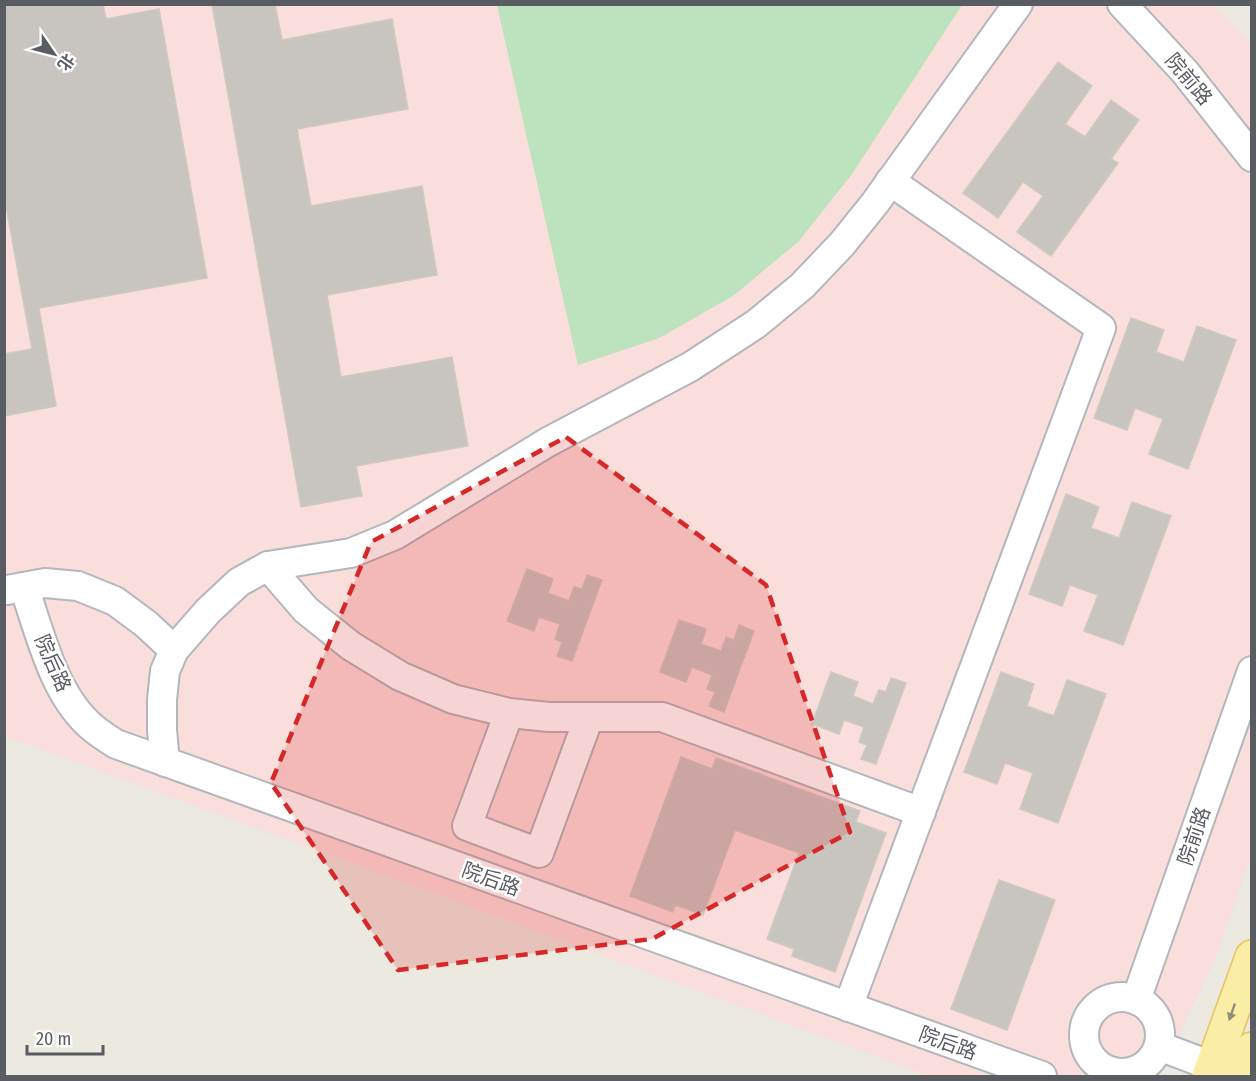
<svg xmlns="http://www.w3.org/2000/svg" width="1256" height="1081" viewBox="0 0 1256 1081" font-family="'Fira Sans Condensed','Noto Sans SC',sans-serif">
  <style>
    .medical { fill: #f9dedb }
    .green { fill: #bde2be }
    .building { fill: #c8c5c0; stroke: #cfcabf; stroke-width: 1.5 }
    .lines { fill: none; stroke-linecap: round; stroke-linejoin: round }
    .minor-casing { stroke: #b3b6ba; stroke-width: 32 }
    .major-casing { stroke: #e9c35b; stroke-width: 36 }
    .minor { stroke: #fff; stroke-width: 28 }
    .major { stroke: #faeda6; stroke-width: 33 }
    .oneway { fill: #918f78 }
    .marked { fill: #d62828; fill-opacity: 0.2; stroke: #d62828; stroke-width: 4.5; stroke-dasharray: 12 8; stroke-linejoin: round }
    .labels { text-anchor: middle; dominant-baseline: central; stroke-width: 5; stroke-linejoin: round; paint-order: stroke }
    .street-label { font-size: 20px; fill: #595c60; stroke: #fff }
  </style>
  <rect width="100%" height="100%" fill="#ebe9e0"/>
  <!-- medical -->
  <polygon class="medical" points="1212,4 1251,42 1251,854 1216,957 1159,1076 930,1076 5,736 4,5"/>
  <!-- green -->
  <polygon class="green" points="497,5 497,4 962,5 852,174 799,241 733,296 659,338 578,365"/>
  <!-- building -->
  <g class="building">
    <polygon points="4,4 103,4 106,19 159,9 207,278 39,308 56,406 4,416 4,354 32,349 4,195"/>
    <polygon points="212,4 275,4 282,40 392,19 408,109 297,129 311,206 422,186 437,275 327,295 341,377 452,357 468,446 356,466 362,496 301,507"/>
    <polygon points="1058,62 1092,86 1065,124 1085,137 1111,100 1139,120 1111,159 1118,163 1051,256 1017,232 1043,196 1023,182 998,218 963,193"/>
    <polygon points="1131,318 1164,330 1156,352 1184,362 1197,326 1236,340 1188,469 1149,454 1163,419 1135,408 1127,430 1094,418"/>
    <polygon points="1066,494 1099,507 1091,528 1119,538 1132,502 1171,516 1123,645 1084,631 1098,595 1070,585 1062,606 1029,594"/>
    <polygon points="527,569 553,579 548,593 569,601 574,587 582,589 587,575 602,580 572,661 557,656 562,642 555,639 560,624 539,617 534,631 507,621"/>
    <polygon points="679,620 706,629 701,644 721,651 726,637 734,640 739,625 754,631 724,712 709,706 715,692 707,689 712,675 692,667 686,682 660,672"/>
    <polygon points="831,672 858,682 853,696 873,704 879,690 886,692 891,678 906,683 876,764 861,759 867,745 859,742 864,727 844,720 839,734 812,724"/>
    <polygon points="1001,672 1034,684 1027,706 1054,716 1067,680 1106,694 1058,823 1020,809 1033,773 1005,763 997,784 964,772"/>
    <polygon points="681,757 712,769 716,758 860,811 856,822 886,833 835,972 792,956 794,949 767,939 799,853 735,830 703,915 675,905 673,912 630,896"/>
    <polygon points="999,880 1055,900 1007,1030 951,1009"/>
  </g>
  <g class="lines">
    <!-- minor casing -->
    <g class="minor-casing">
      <g id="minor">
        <polyline points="1122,4 1185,72 1252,157"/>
        <polyline points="268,566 306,610 351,646 400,676 453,699 509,713 549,717 662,717 921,812"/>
        <path d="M24,587C40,633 54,696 93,728C100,734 108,739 116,744L1042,1076"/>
        <polyline points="7,590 45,583 78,586 115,601 146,624 174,650"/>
        <polyline points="509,713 467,826 539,853 589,717"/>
        <polyline points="165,762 162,730 162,700 165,671 174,650 208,611 239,582 268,566 351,553 395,535 548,442 690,367 756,324 802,286 842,244 875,203 1018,4"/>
        <circle cx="1122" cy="1035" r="38"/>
        <polyline points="1136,1000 1252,671"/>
        <polyline points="848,1007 1101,328 890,181"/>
        <polyline points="1159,1046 1233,1074"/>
      </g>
    </g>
    <!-- major casing -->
    <g class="major-casing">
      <g id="major">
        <polyline points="1209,1076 1252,957"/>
        <polyline points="1242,1076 1252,1049"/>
      </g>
    </g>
    <!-- minor -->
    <use href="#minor" class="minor"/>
    <!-- major -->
    <use href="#major" class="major"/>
  </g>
  <!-- one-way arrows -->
  <defs><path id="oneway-solid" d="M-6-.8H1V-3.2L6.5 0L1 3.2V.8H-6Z" transform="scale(1.5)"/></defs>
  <use class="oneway" href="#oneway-solid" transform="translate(1232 1012) rotate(109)"/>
  <!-- marked area -->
  <path class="marked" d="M566,437L766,585L850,832L652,939L398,970L271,783L371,542Z"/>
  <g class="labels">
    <!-- street labels -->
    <g class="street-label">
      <text transform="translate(1189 79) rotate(50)">院前路</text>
      <text transform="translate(53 663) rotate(66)">院后路</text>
      <text transform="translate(1194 836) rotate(-71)">院前路</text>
      <text transform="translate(491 879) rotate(20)">院后路</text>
      <text transform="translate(948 1043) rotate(20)">院后路</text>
    </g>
  </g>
  <!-- border -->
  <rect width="1256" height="1081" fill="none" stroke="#595c60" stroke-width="12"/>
  <!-- north arrow -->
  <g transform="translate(54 54) rotate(125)" stroke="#ffffff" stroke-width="4.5" paint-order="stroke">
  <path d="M0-4.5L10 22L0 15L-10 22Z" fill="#595c60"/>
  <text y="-9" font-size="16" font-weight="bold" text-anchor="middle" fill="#595c60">北</text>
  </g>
  <!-- scale -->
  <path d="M27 1045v9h76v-9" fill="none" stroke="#595c60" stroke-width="3"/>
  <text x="36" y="1045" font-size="18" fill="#595c60" stroke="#ffffff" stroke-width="4.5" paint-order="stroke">20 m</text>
</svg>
